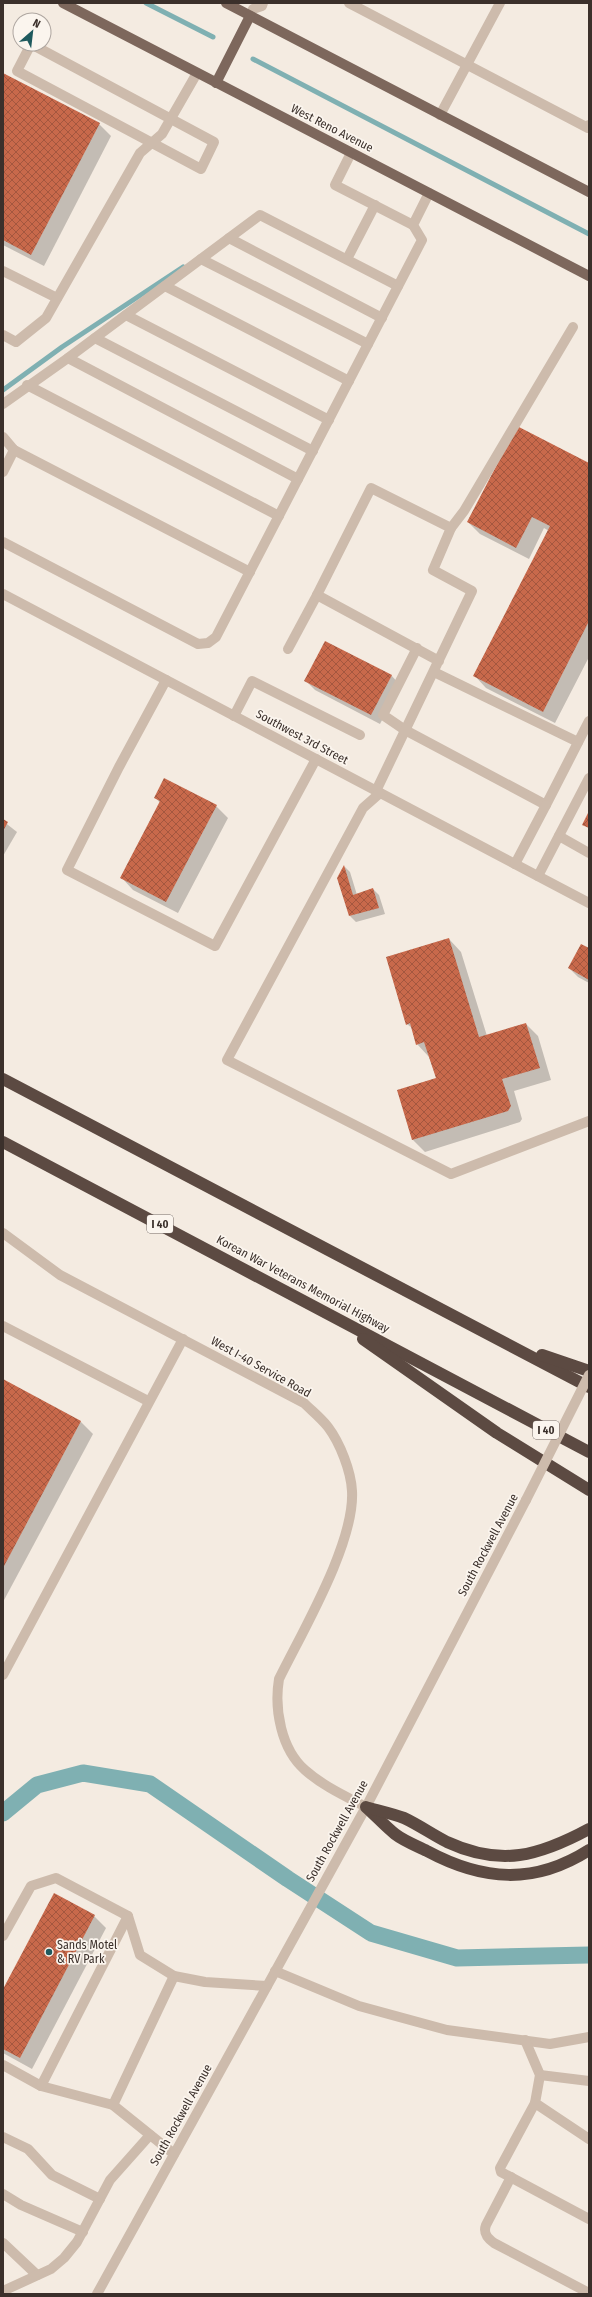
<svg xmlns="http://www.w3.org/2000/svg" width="592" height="2297" viewBox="0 0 592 2297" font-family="'Fira Sans Condensed',sans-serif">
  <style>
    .shadow { fill: #0003 }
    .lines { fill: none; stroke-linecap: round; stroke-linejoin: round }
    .stream { stroke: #7fb0b2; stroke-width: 5 }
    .canal { stroke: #7fb0b2; stroke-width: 17 }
    .building { fill: url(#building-cross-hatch) }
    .minor { stroke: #cdbbac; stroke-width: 10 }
    .major { stroke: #7d675c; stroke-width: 10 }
    .highway { stroke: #5c4a42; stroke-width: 12 }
    .minor-bridge { stroke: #cdbbac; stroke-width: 10 }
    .poi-dot { fill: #1f5a5e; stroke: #fbf5ee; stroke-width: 1.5 }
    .labels { text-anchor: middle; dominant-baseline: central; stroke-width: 3.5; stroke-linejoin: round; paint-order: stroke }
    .shield { fill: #fbf5ee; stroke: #756b66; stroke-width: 1 }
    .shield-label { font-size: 11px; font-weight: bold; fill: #3b302b }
    .street-label { font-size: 12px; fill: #3b302b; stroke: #fbf5ee }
    .poi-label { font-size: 12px; fill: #3b302b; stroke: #fbf5ee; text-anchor: start }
  </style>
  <defs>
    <pattern id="building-cross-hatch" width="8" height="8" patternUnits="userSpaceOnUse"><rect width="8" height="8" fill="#c8694b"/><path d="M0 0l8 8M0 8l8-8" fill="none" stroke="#a4573f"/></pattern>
  </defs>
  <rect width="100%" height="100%" fill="#f4ebe1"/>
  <!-- shadow -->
  <g class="shadow">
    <polygon points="3,74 99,124 111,136 44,266 3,245"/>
    <polygon points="589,465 589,657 555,723 486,688 474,675 549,531 544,528 529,559 480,534 468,522"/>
    <polygon points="391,675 400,685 380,724 315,690 306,681"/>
    <polygon points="155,797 216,806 228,818 178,913 133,890 121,877 160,803"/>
    <polygon points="3,821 17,832 3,856"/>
    <polygon points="345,867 350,872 357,895 373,889 379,895 385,914 356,922 350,916 338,878"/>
    <polygon points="449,939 461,952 487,1036 526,1024 538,1036 551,1080 514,1091 522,1119 520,1122 425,1152 413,1140 398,1091 437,1079 429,1057 417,1044 413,1029 407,1024"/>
    <polygon points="589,949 589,983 578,977 569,968"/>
    <polygon points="3,1380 80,1421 93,1434 3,1602"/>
    <polygon points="94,1916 106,1928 32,2069 3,2053 3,1991"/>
  </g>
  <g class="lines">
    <!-- stream -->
    <g class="stream">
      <polyline points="146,3 213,37"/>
      <polyline points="253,59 589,234"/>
      <polyline points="3,390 62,347 183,267"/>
    </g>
    <!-- canal -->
    <polyline class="canal" points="3,1813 37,1785 83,1773 150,1784 288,1879 371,1933 457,1958 589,1955"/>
  </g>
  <!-- building -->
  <g class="building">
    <polygon points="3,73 100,123 31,255 3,240"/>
    <polygon points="517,426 589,463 589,621 543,712 473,676 550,526 532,517 516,548 467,522"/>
    <polygon points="325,641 392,675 371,715 304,681"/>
    <polygon points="164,778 217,805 166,902 120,878 160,801 154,798"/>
    <polygon points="589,811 589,828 582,825"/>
    <polygon points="3,819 8,822 3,831"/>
    <polygon points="344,865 353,895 373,888 379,908 349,916 337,878"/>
    <polygon points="449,938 479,1037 526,1023 540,1068 502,1079 511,1106 508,1111 412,1140 397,1090 436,1078 424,1042 416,1045 410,1023 406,1025 386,957"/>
    <polygon points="581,944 589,948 589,980 568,968"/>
    <polygon points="3,1379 81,1421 3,1568"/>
    <polygon points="54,1893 95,1915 20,2058 3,2049 3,1989"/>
  </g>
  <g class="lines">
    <!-- minor -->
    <g class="minor">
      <polyline points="349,3 588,128 589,125"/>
      <polyline points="253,9 262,6 263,3"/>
      <polygon points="31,44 214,142 201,169 17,71"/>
      <polyline points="440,115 500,3"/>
      <polyline points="351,153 335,185 413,225"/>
      <polyline points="229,238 382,318"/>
      <polyline points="201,259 368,344"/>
      <polyline points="347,259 375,205"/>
      <polyline points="3,271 57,298"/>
      <polyline points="165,286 349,381"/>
      <polyline points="126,315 329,420"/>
      <polyline points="3,335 16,342 46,318 140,153 162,134 197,73"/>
      <polyline points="95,338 313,451"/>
      <polyline points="68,358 298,479"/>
      <polyline points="27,385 279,516"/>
      <polyline points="3,404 68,358 260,215 398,286"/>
      <polyline points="3,437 14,450 3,472"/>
      <polyline points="14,450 250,572"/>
      <polyline points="451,528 464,511 573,327"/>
      <polyline points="3,542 198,644 208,643 216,637 422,240 413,225 429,193"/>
      <polyline points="3,594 589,903"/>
      <polyline points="417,648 383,715 405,730 546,805 589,721"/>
      <polyline points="288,649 317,595"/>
      <polyline points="434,672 578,742"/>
      <polyline points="166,680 119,767 67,870 215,946 316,759"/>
      <polyline points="234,716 252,681 360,735"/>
      <polyline points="376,791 472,591 433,570 451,528 371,488 317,595 439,661"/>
      <polyline points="380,793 363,808 227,1060 451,1174 589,1121"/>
      <polyline points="559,836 589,853"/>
      <polyline points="515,864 546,805"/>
      <polyline points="538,876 589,778"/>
      <path d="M3,1233L60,1275L304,1403C312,1411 321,1418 328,1427C340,1443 351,1471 352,1491C355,1543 302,1632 279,1679C274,1709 281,1749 305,1770C323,1786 345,1796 366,1807"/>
      <polyline points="3,1326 148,1401"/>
      <polyline points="3,1675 183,1339"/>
      <polyline points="3,1936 31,1886 56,1878 128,1916 140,1955 174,1976 205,1982 267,1986"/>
      <polyline points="275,1971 359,2006 447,2030 550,2044 589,2037"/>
      <polyline points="525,2040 540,2075 535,2103 589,2139"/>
      <polyline points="3,2065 41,2086 113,2105 174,2154"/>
      <polyline points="540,2075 589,2081"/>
      <polyline points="41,2086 128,1916"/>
      <polyline points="535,2103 500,2168 501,2172 589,2219"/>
      <polyline points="113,2105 174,1976"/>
      <polyline points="3,2137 28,2149 52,2175 100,2199"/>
      <path d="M511,2177L486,2225C483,2233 487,2238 494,2243L589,2293"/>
      <polyline points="3,2194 21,2205 83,2232"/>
      <polyline points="3,2243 37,2275"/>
      <polyline points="3,2291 51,2269 64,2258 77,2242 110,2180 150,2135"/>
      <polyline points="97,2294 366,1807 526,1500"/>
    </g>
    <!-- major -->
    <g class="major">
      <polyline points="63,3 589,276"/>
      <polyline points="226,3 589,192"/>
      <polyline points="216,83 250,16"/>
    </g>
    <!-- highway -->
    <g class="highway">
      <polyline points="3,1079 589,1387"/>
      <polyline points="3,1142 589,1452"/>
      <polyline points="363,1339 497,1433 589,1490"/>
      <polyline points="542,1355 589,1371"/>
      <path d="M366,1807C376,1816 385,1826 395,1834C404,1841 417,1846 427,1851C483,1881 534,1885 589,1850"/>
      <path d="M369,1808C380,1811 393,1814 404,1818C419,1825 433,1835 447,1842C501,1867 539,1856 589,1829"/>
    </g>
    <!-- minor-bridge -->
    <polyline class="minor-bridge" points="526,1500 589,1375"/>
  </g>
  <!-- markers -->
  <circle class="poi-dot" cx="49" cy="1952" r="4"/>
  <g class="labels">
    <!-- shield labels -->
    <g class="shield">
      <rect x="147" y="1215" width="26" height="18" rx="3"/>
      <rect x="533" y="1421" width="26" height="18" rx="3"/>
    </g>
    <g class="shield-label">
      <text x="160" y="1224">I 40</text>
      <text x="546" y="1430">I 40</text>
    </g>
    <!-- street labels -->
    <g class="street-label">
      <text transform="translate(332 128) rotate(27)">West Reno Avenue</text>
      <text transform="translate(302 737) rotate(28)">Southwest 3rd Street</text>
      <text transform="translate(303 1284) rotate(28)">Korean War Veterans Memorial Highway</text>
      <text transform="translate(261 1367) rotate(29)">West I-40 Service Road</text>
      <text transform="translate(488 1545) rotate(-62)">South Rockwell Avenue</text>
      <text transform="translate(337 1831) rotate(-61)">South Rockwell Avenue</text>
      <text transform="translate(181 2115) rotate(-61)">South Rockwell Avenue</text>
    </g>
    <!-- poi labels -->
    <g class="poi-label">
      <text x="57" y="1945">Sands Motel<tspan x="57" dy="14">&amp; RV Park</tspan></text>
    </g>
  </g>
  <!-- border -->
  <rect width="592" height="2297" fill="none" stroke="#3b302b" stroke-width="8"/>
  <!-- north arrow -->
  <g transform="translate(32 32) rotate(28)"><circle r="19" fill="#fbf5ee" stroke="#aea6a0"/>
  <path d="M0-3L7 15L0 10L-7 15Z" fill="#1f5a5e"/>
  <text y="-6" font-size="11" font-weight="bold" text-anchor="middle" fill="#3b302b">N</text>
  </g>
</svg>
